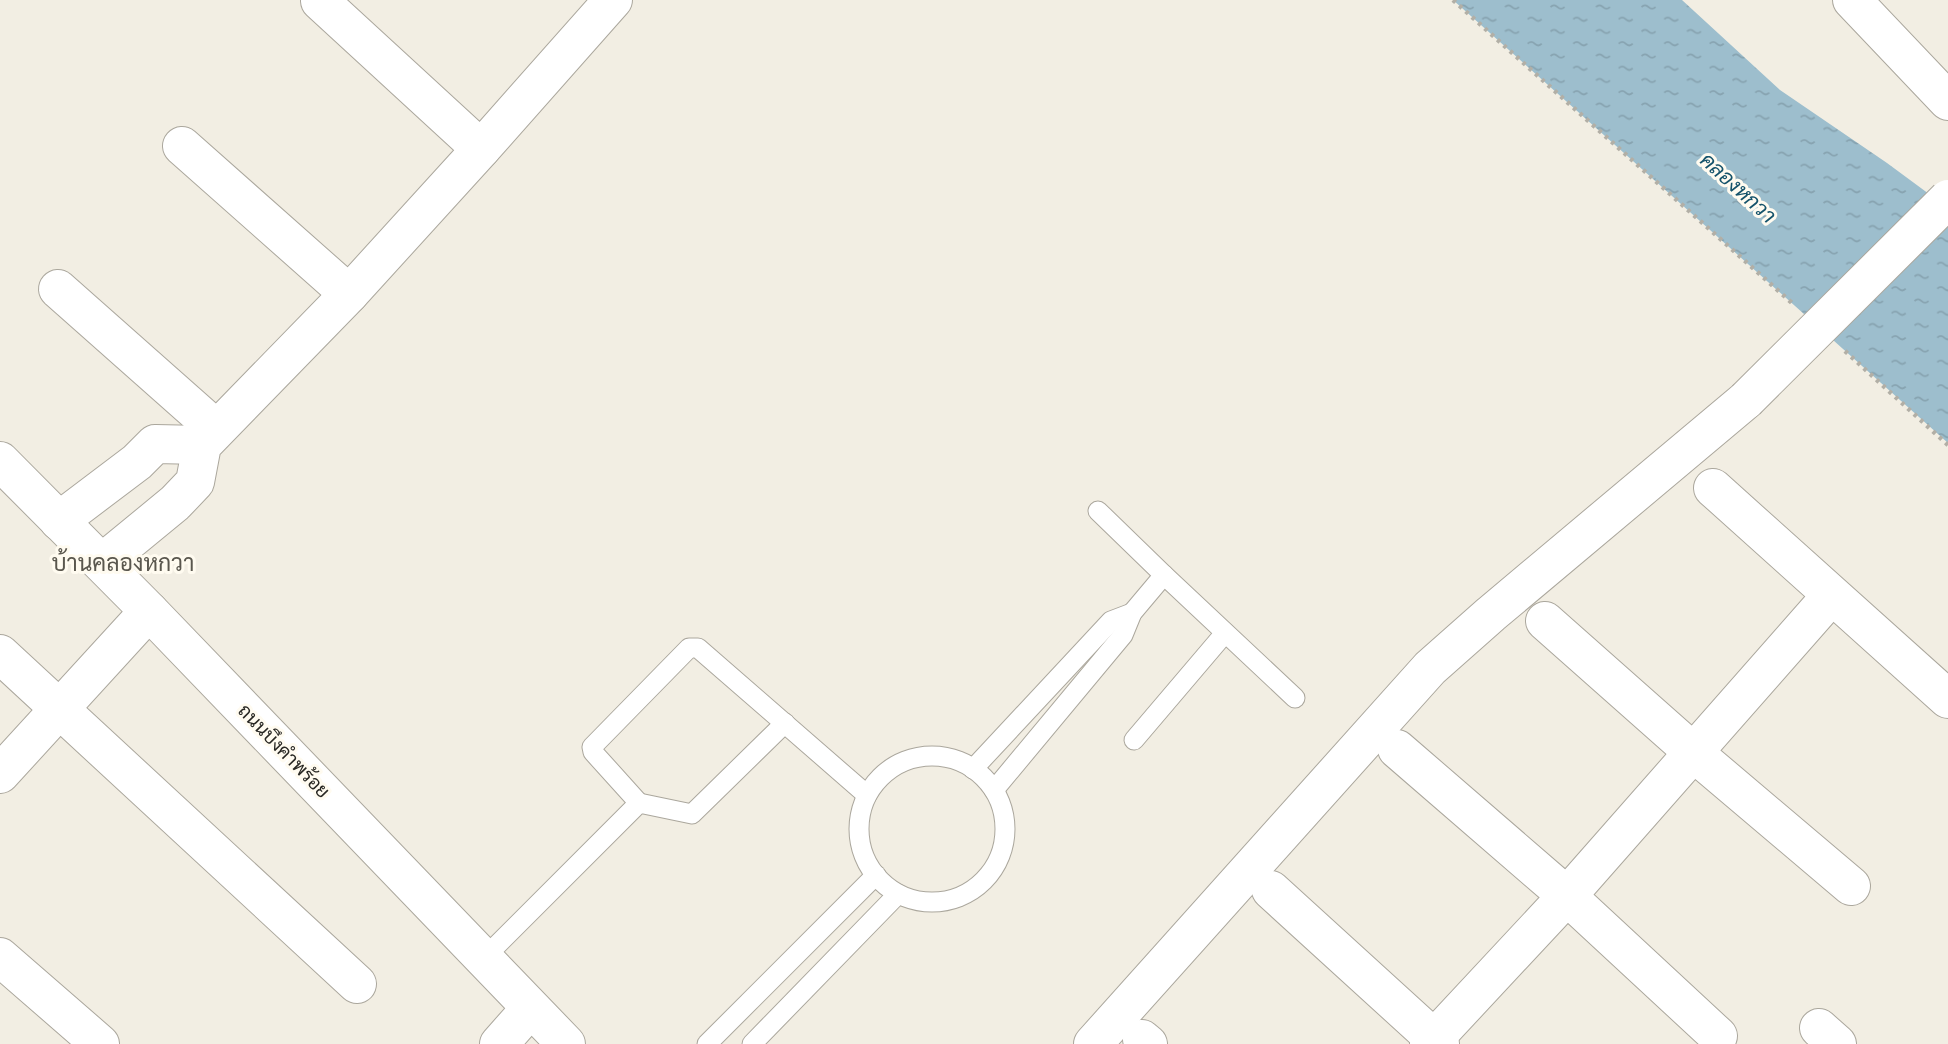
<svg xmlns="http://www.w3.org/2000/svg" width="1948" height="1044" viewBox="0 0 1948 1044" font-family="'Roboto Serif',Sarabun,serif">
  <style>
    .water { fill: url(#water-ripples) }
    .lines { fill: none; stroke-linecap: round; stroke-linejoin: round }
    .lane-casing { stroke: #aba79d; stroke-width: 21 }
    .street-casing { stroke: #aba79d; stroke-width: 40 }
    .path { stroke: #b2afa6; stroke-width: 4.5; stroke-dasharray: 3.5 5; stroke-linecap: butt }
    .lane { stroke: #fff; stroke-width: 19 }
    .street { stroke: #fff; stroke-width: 38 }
    .street-bridge-casing { stroke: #aba79d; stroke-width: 40; stroke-linecap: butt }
    .street-bridge { stroke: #fff; stroke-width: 38 }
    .labels { text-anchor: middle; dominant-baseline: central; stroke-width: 6; stroke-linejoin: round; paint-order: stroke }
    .street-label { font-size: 19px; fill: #282723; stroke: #fffbf0 }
    .water-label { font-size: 21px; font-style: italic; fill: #15536b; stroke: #fffbf0 }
    .quarter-label { font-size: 23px; fill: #5a574e; stroke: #fffbf0 }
  </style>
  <defs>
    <pattern id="water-ripples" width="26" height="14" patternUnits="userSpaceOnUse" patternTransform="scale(1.75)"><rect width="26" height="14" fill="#9dbecd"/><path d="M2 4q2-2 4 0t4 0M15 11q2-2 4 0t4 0" fill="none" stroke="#87a3b0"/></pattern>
  </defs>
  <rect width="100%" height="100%" fill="#f2eee3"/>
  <!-- water -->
  <polygon class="water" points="1453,0 1682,0 1780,90 1887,163 1948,208 1948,443"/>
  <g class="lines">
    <!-- lane casing -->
    <g class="lane-casing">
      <g id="lane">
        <polyline points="1098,511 1164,575 1295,698"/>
        <polyline points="1134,740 1225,633"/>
        <circle cx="932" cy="829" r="73"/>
        <polyline points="973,769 1111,621 1132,613"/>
        <polyline points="994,790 1123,635 1132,613 1164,575"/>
        <polyline points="639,803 593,752 592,747 689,648 698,648 867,795"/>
        <polyline points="484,958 639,803 692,814 785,723"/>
        <polyline points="707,1044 876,875"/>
        <polyline points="752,1044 898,894"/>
      </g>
    </g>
    <!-- street casing -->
    <g class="street-casing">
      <g id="street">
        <polyline points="1852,0 1948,101"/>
        <polyline points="320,1 481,149"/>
        <polyline points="182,146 349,294"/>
        <polyline points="58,289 216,429"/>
        <polyline points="0,461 149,611 566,1044"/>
        <polyline points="1713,488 1948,699"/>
        <polyline points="59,521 137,462 155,444 202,445"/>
        <polyline points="102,563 175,503 195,482 202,445 349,294 481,149 613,0"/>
        <polyline points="1545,621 1694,753 1851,886"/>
        <polyline points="0,654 357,984"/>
        <polyline points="1397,749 1567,896 1718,1036"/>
        <polyline points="0,774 149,611"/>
        <polyline points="1271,890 1440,1044"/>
        <polyline points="0,957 100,1044"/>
        <polyline points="1819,1028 1837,1044"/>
        <polyline points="1142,1039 1148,1044"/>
        <polyline points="499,1044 530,1009"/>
        <polyline points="1093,1044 1430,668 1491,614 1746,400"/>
        <polyline points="1429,1044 1567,896 1831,596"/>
      </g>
    </g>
    <!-- path -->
    <g class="path">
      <polyline points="1453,0 1792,303"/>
      <polyline points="1845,351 1948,445"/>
    </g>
    <!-- lane -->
    <use href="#lane" class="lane"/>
    <!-- street -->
    <use href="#street" class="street"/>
    <!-- street-bridge casing -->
    <g class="street-bridge-casing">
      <polyline id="street-bridge" points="1746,400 1948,199"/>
    </g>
    <!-- street-bridge -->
    <use href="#street-bridge" class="street-bridge"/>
  </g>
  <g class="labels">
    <!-- street labels -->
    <g class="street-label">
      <text transform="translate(284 751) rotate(46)">ถนนบึงคำพร้อย</text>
    </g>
    <!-- water labels -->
    <g class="water-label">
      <text transform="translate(1738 188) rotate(42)">คลองหกวา</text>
    </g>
    <!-- quarter labels -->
    <g class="quarter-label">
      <text x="123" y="563">บ้านคลองหกวา</text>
    </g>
  </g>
</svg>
